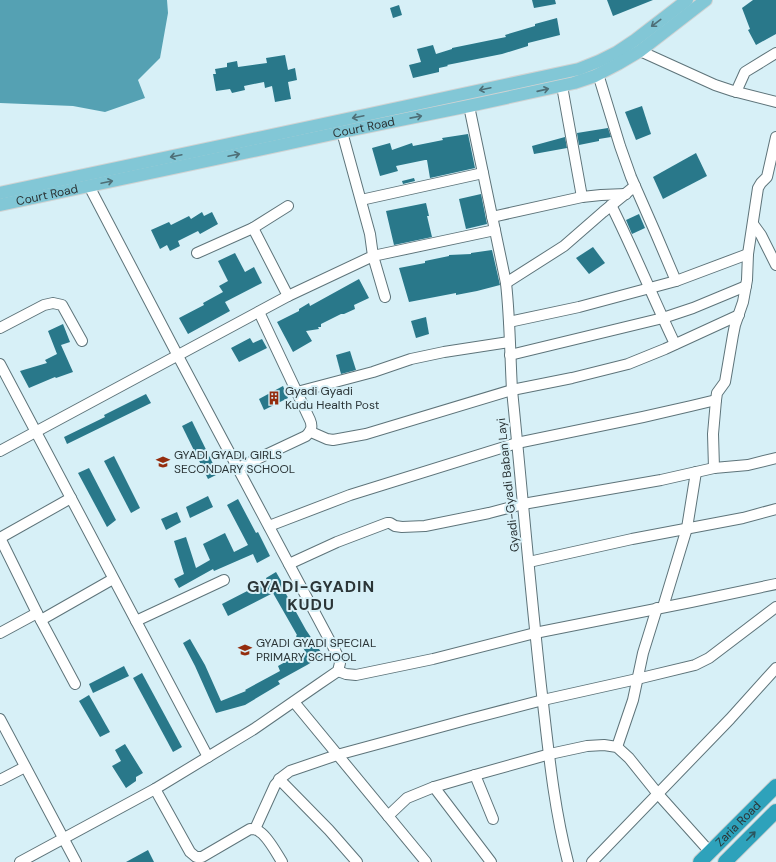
<svg xmlns="http://www.w3.org/2000/svg" width="776" height="862" viewBox="0 0 776 862" font-family="'DM Sans',sans-serif">
  <style>
    .water { fill: #55a1b3 }
    .building { fill: #29788a }
    .lines { fill: none; stroke-linecap: round; stroke-linejoin: round }
    .minor-casing { stroke: #5e747a; stroke-width: 12 }
    .major-casing { stroke: #d0d3d3; stroke-width: 14 }
    .highway-casing { stroke: #d0d3d3; stroke-width: 16 }
    .minor { stroke: #fff; stroke-width: 10 }
    .major { stroke: #82c7d6; stroke-width: 12 }
    .highway { stroke: #2ea2bb; stroke-width: 14 }
    .oneway { stroke: #4e6f77 }
    .oneway2 { stroke: #2c565f }
    .labels { text-anchor: middle; dominant-baseline: central; stroke-width: 4; stroke-linejoin: round; paint-order: stroke }
    .street-label { font-size: 12px; fill: #2b3537; stroke: #d7f0f7 }
    .poi-label { font-size: 12px; fill: #2b3537; stroke: #d7f0f7; text-anchor: start }
    .district-label { font-size: 16px; font-weight: bold; letter-spacing: 1px; fill: #2b3537; stroke: #d7f0f7 }
  </style>
  <rect width="100%" height="100%" fill="#d7f0f7"/>
  <!-- water -->
  <polygon class="water" points="0,0 167,0 168,13 160,58 138,80 145,98 105,112 73,106 0,103"/>
  <!-- building -->
  <g class="building">
    <polygon points="532,0 555,0 556,4 534,8"/>
    <polygon points="607,0 653,0 613,16"/>
    <polygon points="753,0 776,0 776,34 756,45 748,30 750,29 742,8"/>
    <polygon points="399,5 402,15 393,18 390,8"/>
    <polygon points="557,18 560,35 528,43 528,46 502,54 447,65 448,66 439,68 439,72 413,78 409,65 421,62 417,49 433,45 436,54 452,49 452,48 506,37 505,35 535,26 535,24"/>
    <polygon points="285,55 288,70 295,68 297,80 288,82 291,99 275,102 272,86 265,88 264,82 244,86 245,90 232,93 230,89 216,91 213,74 216,74 215,69 227,67 227,63 237,61 238,67 267,63 266,58"/>
    <polygon points="642,106 651,134 636,140 625,112"/>
    <polygon points="608,128 611,137 599,139 599,141 579,145 577,133"/>
    <polygon points="468,134 475,168 430,178 427,160 425,160 396,166 398,171 380,176 372,148 390,143 392,150 412,143 413,146 443,140 442,138"/>
    <polygon points="565,137 567,148 534,154 532,146"/>
    <polygon points="696,153 707,176 663,199 653,177"/>
    <polygon points="414,178 415,181 403,184 402,181"/>
    <polygon points="481,194 487,224 466,229 459,199"/>
    <polygon points="426,203 429,216 427,216 432,237 394,245 386,211"/>
    <polygon points="202,212 204,216 212,212 218,224 200,234 198,231 178,241 180,246 170,251 167,245 160,249 151,230 169,222 171,225 189,216 191,219"/>
    <polygon points="639,214 645,228 632,234 626,220"/>
    <polygon points="593,247 605,263 589,274 576,258"/>
    <polygon points="492,250 500,285 477,291 456,295 456,293 409,302 399,268 425,263 425,261 449,256 449,255 471,254 471,253"/>
    <polygon points="235,253 245,272 254,267 262,283 225,302 230,311 188,334 179,318 204,305 203,303 223,292 219,286 228,281 218,261"/>
    <polygon points="359,279 369,298 354,305 355,309 344,314 341,314 321,324 321,327 318,327 319,329 306,331 312,341 293,352 277,322 299,311 299,309 309,303 310,306"/>
    <polygon points="426,317 429,334 416,338 411,321"/>
    <polygon points="63,324 70,342 61,345 73,372 56,378 55,377 29,388 20,371 47,363 45,360 57,354 48,331"/>
    <polygon points="250,338 253,343 262,339 267,348 239,362 231,348"/>
    <polygon points="350,351 356,370 341,374 336,355"/>
    <polygon points="283,386 288,398 264,410 259,399"/>
    <polygon points="146,394 151,403 67,444 64,437 105,417 104,415"/>
    <polygon points="192,421 218,474 208,479 182,426"/>
    <polygon points="114,456 140,508 131,513 104,461"/>
    <polygon points="89,468 116,520 107,527 78,473"/>
    <polygon points="208,496 213,507 190,518 186,507"/>
    <polygon points="238,499 256,533 258,532 270,556 257,563 253,554 214,571 213,569 179,588 174,579 184,574 174,541 186,537 196,568 210,560 203,544 225,533 234,552 248,545 227,505"/>
    <polygon points="177,512 181,522 166,530 161,519"/>
    <polygon points="276,572 288,593 286,594 306,630 323,655 307,665 278,681 280,684 245,705 216,713 195,666 183,643 190,639 205,665 221,701 246,691 245,690 280,671 278,666 305,651 296,636 297,635 273,593 228,616 222,604 267,581 266,578"/>
    <polygon points="124,666 129,676 93,693 89,684"/>
    <polygon points="142,673 182,747 173,752 133,678"/>
    <polygon points="89,695 110,732 100,737 79,701"/>
    <polygon points="125,744 143,773 136,777 136,781 126,788 112,766 121,761 115,750"/>
    <polygon points="148,850 154,862 126,862"/>
  </g>
  <g class="lines">
    <!-- minor casing -->
    <g class="minor-casing">
      <g id="minor">
        <polyline points="640,51 715,85 733,91 776,102"/>
        <polyline points="598,74 620,146 631,177 656,234 676,281"/>
        <polyline points="562,86 582,197"/>
        <polyline points="736,92 745,72 776,53"/>
        <path d="M469,106L506,283C510,319 510,354 512,390C522,489 530,587 541,686C548,745 553,804 568,862"/>
        <polyline points="361,200 483,173"/>
        <path d="M611,205C634,251 653,298 675,344"/>
        <polyline points="492,217 582,197 601,195 626,194"/>
        <polyline points="753,224 761,235 776,265"/>
        <polyline points="253,228 288,296"/>
        <polyline points="197,253 253,228 288,206"/>
        <polyline points="506,283 564,246 603,212 635,186"/>
        <polyline points="385,297 373,256 495,230"/>
        <polyline points="509,322 579,307 676,281 748,254"/>
        <polyline points="0,328 44,305 53,303 62,305 82,341"/>
        <polyline points="510,355 663,318 693,308 746,286"/>
        <polyline points="0,364 208,757"/>
        <polyline points="297,392 373,372 411,359 444,352 509,342"/>
        <polyline points="311,432 327,439 333,440 366,434 512,390 572,378 628,364 665,349 739,315"/>
        <polyline points="0,451 288,296 373,256 370,234 342,132"/>
        <path d="M238,468L306,436C311,431 313,427 310,420L259,312"/>
        <polyline points="714,468 713,434 716,400 717,393 725,382 733,335 735,325 743,302 747,280 748,254 758,188 761,183 767,177 776,137"/>
        <polyline points="269,526 350,495 517,443 643,417 691,406 716,400"/>
        <polyline points="0,538 37,613 75,684"/>
        <polyline points="0,538 71,498"/>
        <polyline points="529,562 632,539 743,518 776,509"/>
        <polyline points="289,564 337,542 387,523 390,523 395,526 402,527 425,526 489,513 523,504 661,480 714,468 748,465 776,458"/>
        <polyline points="663,607 687,528 696,472"/>
        <polyline points="41,620 113,579"/>
        <polyline points="136,621 224,580"/>
        <polyline points="0,633 37,613"/>
        <polyline points="338,671 346,674 356,675 433,659 535,633 691,602 776,584"/>
        <polyline points="294,702 426,862"/>
        <polyline points="0,719 76,862"/>
        <polyline points="617,747 633,700 643,653 657,608"/>
        <polyline points="475,775 493,819"/>
        <polyline points="279,779 329,830 357,862"/>
        <polyline points="0,780 25,767"/>
        <polyline points="434,787 491,862"/>
        <path d="M155,789L190,852L196,857H202L250,829C254,829 257,829 260,832C268,837 277,854 282,862"/>
        <polyline points="388,816 407,798 434,787 475,775 550,754 587,746 604,745 617,747 629,758 658,794 710,852"/>
        <polyline points="255,829 275,785 282,777 290,771 337,755 466,720 543,700 637,679 695,665 709,658 776,607"/>
        <polyline points="20,862 155,789 254,729 319,684 338,671 340,663 339,658 178,356 89,186"/>
        <polyline points="592,862 730,719 776,668"/>
      </g>
    </g>
    <!-- major casing -->
    <g class="major-casing">
      <g id="major">
        <polyline points="0,193 342,120 579,69 599,61 617,52 635,40 687,0"/>
        <path id="s1" d="M0,205L342,132L469,106L574,83L595,76L618,64L640,51L706,0"/>
      </g>
    </g>
    <!-- highway casing -->
    <g class="highway-casing">
      <g id="highway">
        <path id="s2" d="M700,862L776,786"/>
        <polyline points="725,862 776,811"/>
      </g>
    </g>
    <!-- minor -->
    <use href="#minor" class="minor"/>
    <!-- major -->
    <use href="#major" class="major"/>
    <!-- highway -->
    <use href="#highway" class="highway"/>
  </g>
  <!-- one-way arrows -->
  <defs><path id="oneway-shaft" d="M-6 0H5M1.5-3L5.5 0L1.5 3" fill="none" stroke-width="1.6" stroke-linecap="round" stroke-linejoin="round"/></defs>
  <g class="oneway">
    <use href="#oneway-shaft" transform="translate(656 23) rotate(143)"/>
    <use href="#oneway-shaft" transform="translate(485 89) rotate(168)"/>
    <use href="#oneway-shaft" transform="translate(543 90) rotate(-13)"/>
    <use href="#oneway-shaft" transform="translate(358 117) rotate(168)"/>
    <use href="#oneway-shaft" transform="translate(416 117) rotate(-11)"/>
    <use href="#oneway-shaft" transform="translate(234 155) rotate(-12)"/>
    <use href="#oneway-shaft" transform="translate(176 156) rotate(168)"/>
    <use href="#oneway-shaft" transform="translate(107 182) rotate(-12)"/>
  </g>
  <use class="oneway2" href="#oneway-shaft" transform="translate(751 836) rotate(-45)"/>
  <!-- icons -->
  <defs>
    <g id="building-bare" transform="scale(1.08)"><path d="M-4-6H4V6H1V3H-1V6H-4ZM-2.5-4.3h1.7v1.8h-1.7ZM.8-4.3h1.7v1.8H.8ZM-2.5-1h1.7V.8h-1.7ZM.8-1h1.7V.8H.8Z" fill="#942d0e" stroke="#d7f0f7" stroke-width="2.5" paint-order="stroke"/></g>
    <g id="school-bare" transform="scale(1.08)"><path d="M0-5L7-2L0 1L-7-2ZM-4 1L0 2.5L4 1V4Q0 6-4 4Z" fill="#942d0e" stroke="#d7f0f7" stroke-width="2.5" paint-order="stroke"/></g>
  </defs>
  <g fill-rule="evenodd">
    <use href="#building-bare" x="274" y="398"/>
    <use href="#school-bare" x="163" y="462"/>
    <use href="#school-bare" x="245" y="650"/>
  </g>
  <g class="labels">
    <!-- street labels -->
    <g class="street-label">
      <text stroke="none"><textPath href="#s1" startOffset="372">Court Road</textPath></text>
      <text stroke="none"><textPath href="#s1" startOffset="48">Court Road</textPath></text>
      <text transform="translate(508 485) rotate(-96)">Gyadi-Gyadi Baban Layi</text>
      <text stroke="none"><textPath href="#s2" startOffset="54">Zaria Road</textPath></text>
    </g>
    <!-- poi labels -->
    <g class="poi-label">
      <text x="285" y="391">Gyadi Gyadi<tspan x="285" dy="14">Kudu Health Post</tspan></text>
      <text x="174" y="455">GYADI GYADI, GIRLS<tspan x="174" dy="14">SECONDARY SCHOOL</tspan></text>
      <text x="256" y="643">GYADI GYADI SPECIAL<tspan x="256" dy="14">PRIMARY SCHOOL</tspan></text>
    </g>
    <!-- district labels -->
    <g class="district-label">
      <text x="311" y="586">GYADI-GYADIN<tspan x="311" dy="18">KUDU</tspan></text>
    </g>
  </g>
</svg>
